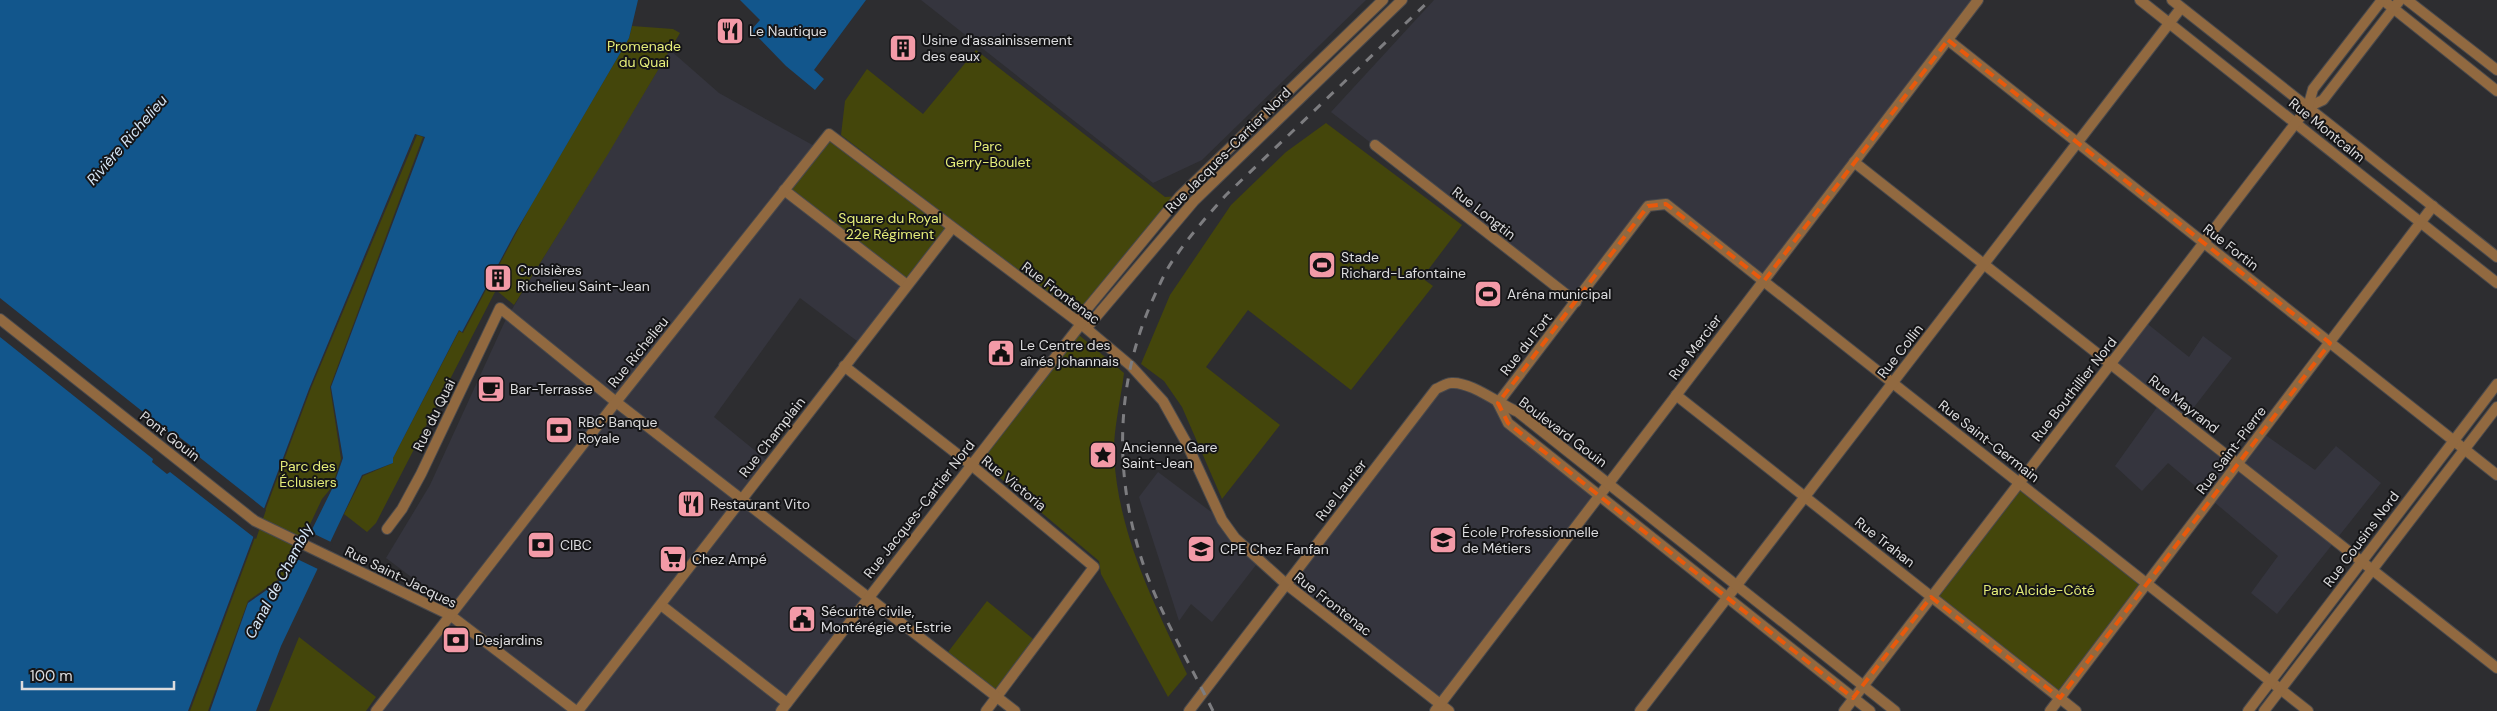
<svg xmlns="http://www.w3.org/2000/svg" width="2497" height="711" viewBox="0 0 2497 711" font-family="'DM Sans',sans-serif">
  <style>
    .built { fill: #35353e }
    .green { fill: #44460b }
    .water { fill: #12568c }
    .pier { fill: #2d2d30 }
    .lines { fill: none; stroke-linecap: round; stroke-linejoin: round }
    .minor-casing { stroke: #49494c; stroke-width: 12 }
    .tertiary-casing { stroke: #49494c; stroke-width: 12 }
    .minor { stroke: #916940; stroke-width: 10 }
    .tertiary { stroke: #916940; stroke-width: 10 }
    .rail { stroke: #7d7d80; stroke-width: 3; stroke-dasharray: 9 9; stroke-linecap: butt }
    .marked { fill: none; stroke: #e8590c; stroke-width: 4; stroke-dasharray: 10 6; stroke-linejoin: round }
    .labels { text-anchor: middle; dominant-baseline: central; stroke-width: 4; stroke-linejoin: round; paint-order: stroke }
    .poi-label { font-size: 14px; fill: #dcdcde; stroke: #151517; text-anchor: start }
    .park-label { font-size: 14px; fill: #e5ed79; stroke: #151517 }
    .street-label { font-size: 14px; fill: #dcdcde; stroke: #151517 }
    .water-label { font-size: 15px; font-style: italic; fill: #d6e6f6; stroke: #151517 }
  </style>
  <rect width="100%" height="100%" fill="#2d2d30"/>
  <!-- built -->
  <g class="built">
    <polygon points="921,0 1366,0 1202,160 1153,183"/>
    <polygon points="1434,0 1978,0 1764,281 1666,204 1649,206 1576,302 1331,112"/>
    <polygon points="670,50 719,93 818,148 952,228 861,344 800,298 714,417 770,463 742,499 868,597 781,711 376,711 450,615 447,604 386,558 430,485 506,319"/>
    <polygon points="2144,321 2189,357 2203,336 2232,358 2181,424 2237,463 2257,429 2315,470 2336,446 2381,483 2277,614 2251,593 2278,556 2168,463 2142,491 2115,466 2160,403 2110,364"/>
    <polygon points="1451,383 1498,403 1508,423 1599,495 1440,704 1286,584 1436,389"/>
    <polygon points="1158,472 1222,520 1259,561 1212,622 1191,604 1179,621 1139,497"/>
  </g>
  <!-- green -->
  <g class="green">
    <polygon points="632,26 673,29 680,33 608,154 514,305 496,290 376,523 367,532 344,514 363,476 393,463 393,458 459,331 463,333 531,205 629,38"/>
    <polygon points="976,50 1165,197 1180,196 1076,315 841,135 845,101 867,69 923,114"/>
    <polygon points="1326,123 1462,225 1422,278 1433,286 1351,390 1248,310 1206,367 1280,425 1222,499 1182,407 1164,381 1141,364 1170,295 1231,205 1286,152"/>
    <polygon points="829,134 952,228 907,285 784,190"/>
    <polygon points="417,135 423,137 330,387 341,459 332,487 322,499 287,573 248,601 208,711 190,711 311,388"/>
    <path d="M1079,335L1124,373C1121,398 1113,431 1114,456C1119,537 1154,602 1187,674L1168,697L1101,574L1099,561L980,461Z"/>
    <polygon points="2019,483 2147,583 2060,698 1931,597"/>
    <polygon points="987,601 1038,643 997,697 945,656"/>
    <polygon points="299,637 376,697 366,711 269,711"/>
  </g>
  <!-- water -->
  <g class="water">
    <polygon points="0,0 638,0 629,38 515,233 462,332 459,330 393,458 393,463 362,475 281,646 256,711 210,711 248,603 290,574 333,487 343,458 331,387 425,137 415,134 309,389 188,711 0,711"/>
    <polygon points="740,0 866,0 814,70 824,79 815,90 786,66 751,30 760,20"/>
  </g>
  <!-- pier -->
  <g class="pier">
    <polygon points="0,298 172,435 174,433 191,446 189,449 266,510 256,539 170,472 167,474 152,462 153,459 0,337"/>
    <polygon points="308,531 333,543 320,570 295,558"/>
  </g>
  <g class="lines">
    <!-- minor casing -->
    <g class="minor-casing">
      <g id="minor">
        <polyline points="2140,0 2497,283"/>
        <polyline points="2172,0 2497,257"/>
        <polyline points="2383,0 2497,91"/>
        <polyline points="2407,0 2497,70"/>
        <polyline points="1948,40 2497,475"/>
        <polyline points="2308,107 2323,100 2400,0"/>
        <polyline points="1375,145 1576,302"/>
        <polyline points="1854,162 2497,668"/>
        <polyline points="784,190 907,285"/>
        <polyline points="844,366 970,464 1094,567 986,711"/>
        <polyline points="1676,395 2076,711"/>
        <polyline points="1498,403 1648,206 1666,204 2308,711"/>
        <polyline points="387,529 402,509 421,474 500,308 616,402 1015,711"/>
        <polyline points="661,605 787,703"/>
        <polyline points="781,711 1081,324 1131,366 1163,401 1187,444 1222,520 1235,538 1286,584 1449,711"/>
        <polyline points="1435,711 1978,0"/>
        <polyline points="1640,711 2181,8"/>
        <polyline points="1844,711 2308,107 2313,89 2382,0"/>
        <polyline points="2050,711 2433,206"/>
        <polyline points="2248,711 2497,384"/>
        <polyline points="2264,711 2497,407"/>
      </g>
    </g>
    <!-- tertiary casing -->
    <g class="tertiary-casing">
      <g id="tertiary">
        <polyline points="0,319 255,521 450,615 576,711"/>
        <polyline points="1081,324 1090,324 1194,201 1402,0"/>
        <polyline points="1081,324 1081,316 1180,196 1383,0"/>
        <polyline points="1498,403 1508,423 1870,711"/>
        <polyline points="376,711 616,402 829,134 1081,324"/>
        <polyline points="578,711 952,228"/>
        <path d="M1189,711L1436,389C1441,387 1447,383 1451,383C1470,381 1499,404 1518,412L1895,711"/>
      </g>
    </g>
    <!-- minor -->
    <use href="#minor" class="minor"/>
    <!-- tertiary -->
    <use href="#tertiary" class="tertiary"/>
    <!-- rail -->
    <path class="rail" d="M1213,711C1191,666 1165,622 1147,575C1114,485 1113,388 1153,299C1160,284 1166,269 1176,256C1191,234 1209,214 1226,195L1430,0"/>
  </g>
  <!-- marked area -->
  <path class="marked" d="M1948,40L2330,343L2060,698L1931,597L1853,698L1508,423L1498,403L1648,206L1666,204L1764,281Z"/>
  <!-- icons -->
  <defs>
    <g id="restaurant-square" transform="scale(1.4375)"><rect x="-9" y="-9" width="18" height="18" rx="4" fill="#f39aa7" stroke="#151517"/><path d="M-5-6h1v4h1v-4h1v4h1v-4h1v5L-1.5 .5V6h-2V.5L-5-1ZM5-6V6H3V1.5H1.5Q1.5-4 5-6Z" fill="#111"/></g>
    <g id="building-square" transform="scale(1.4375)"><rect x="-9" y="-9" width="18" height="18" rx="4" fill="#f39aa7" stroke="#151517"/><path d="M-4-6H4V6H1V3H-1V6H-4ZM-2.5-4.3h1.7v1.8h-1.7ZM.8-4.3h1.7v1.8H.8ZM-2.5-1h1.7V.8h-1.7ZM.8-1h1.7V.8H.8Z" fill="#111"/></g>
    <g id="stadium-square" transform="scale(1.4375)"><rect x="-9" y="-9" width="18" height="18" rx="4" fill="#f39aa7" stroke="#151517"/><path d="M0-5a6.5 5 0 1 0 0 10a6.5 5 0 1 0 0-10ZM-3.5-1.8h7v3.6h-7Z" fill="#111"/></g>
    <g id="civic-square" transform="scale(1.4375)"><rect x="-9" y="-9" width="18" height="18" rx="4" fill="#f39aa7" stroke="#151517"/><path d="M-.6-6.5H3V-4.5H.6V-3L4-1V1h2V6H-6V1h2V-1L-.6-3ZM-1.2 2.5V6h2.4V2.5Z" fill="#111"/></g>
    <g id="cafe-square" transform="scale(1.4375)"><rect x="-9" y="-9" width="18" height="18" rx="4" fill="#f39aa7" stroke="#151517"/><path d="M-5.5-4.5H6V0H3Q3 3.5 0 3.5H-2.5Q-5.5 3.5-5.5 0ZM3-3.2v2h1.7v-2ZM-6 4.5H4V6H-6Z" fill="#111"/></g>
    <g id="bank-square" transform="scale(1.4375)"><rect x="-9" y="-9" width="18" height="18" rx="4" fill="#f39aa7" stroke="#151517"/><path d="M-6-4H6V4H-6ZM0-2.3a2.3 2.3 0 1 0 0 4.6a2.3 2.3 0 1 0 0-4.6Z" fill="#111"/></g>
    <g id="sight-square" transform="scale(1.4375)"><rect x="-9" y="-9" width="18" height="18" rx="4" fill="#f39aa7" stroke="#151517"/><path d="M0-6L1.8-2.2L6-1.7L2.9 1.2L3.7 5.4L0 3.3L-3.7 5.4L-2.9 1.2L-6-1.7L-1.8-2.2Z" fill="#111"/></g>
    <g id="school-square" transform="scale(1.4375)"><rect x="-9" y="-9" width="18" height="18" rx="4" fill="#f39aa7" stroke="#151517"/><path d="M0-5L7-2L0 1L-7-2ZM-4 1L0 2.5L4 1V4Q0 6-4 4Z" fill="#111"/></g>
    <g id="supermarket-square" transform="scale(1.4375)"><rect x="-9" y="-9" width="18" height="18" rx="4" fill="#f39aa7" stroke="#151517"/><path d="M-6-5.5h2.5l.6 2H6L4.5 2H-2.5L-4.4-4H-6ZM-1.5 3.2a1.3 1.3 0 1 0 .1 0ZM3 3.2a1.3 1.3 0 1 0 .1 0Z" fill="#111"/></g>
  </defs>
  <g fill-rule="evenodd">
    <use href="#restaurant-square" x="730" y="31"/>
    <use href="#building-square" x="903" y="48"/>
    <use href="#stadium-square" x="1322" y="265"/>
    <use href="#building-square" x="498" y="278"/>
    <use href="#stadium-square" x="1488" y="294"/>
    <use href="#civic-square" x="1001" y="353"/>
    <use href="#cafe-square" x="491" y="389"/>
    <use href="#bank-square" x="559" y="430"/>
    <use href="#sight-square" x="1103" y="455"/>
    <use href="#restaurant-square" x="691" y="504"/>
    <use href="#school-square" x="1443" y="540"/>
    <use href="#bank-square" x="541" y="545"/>
    <use href="#school-square" x="1201" y="549"/>
    <use href="#supermarket-square" x="673" y="559"/>
    <use href="#civic-square" x="802" y="619"/>
    <use href="#bank-square" x="456" y="640"/>
  </g>
  <g class="labels">
    <!-- poi labels -->
    <g class="poi-label">
      <text x="749" y="31">Le Nautique</text>
      <text x="922" y="40">Usine d'assainissement<tspan x="922" dy="16">des eaux</tspan></text>
      <text x="1341" y="257">Stade<tspan x="1341" dy="16">Richard-Lafontaine</tspan></text>
      <text x="517" y="270">Croisières<tspan x="517" dy="16">Richelieu Saint-Jean</tspan></text>
      <text x="1507" y="294">Aréna municipal</text>
      <text x="1020" y="345">Le Centre des<tspan x="1020" dy="16">aînés johannais</tspan></text>
      <text x="510" y="389">Bar-Terrasse</text>
      <text x="578" y="422">RBC Banque<tspan x="578" dy="16">Royale</tspan></text>
      <text x="1122" y="447">Ancienne Gare<tspan x="1122" dy="16">Saint-Jean</tspan></text>
      <text x="710" y="504">Restaurant Vito</text>
      <text x="1462" y="532">École Professionnelle<tspan x="1462" dy="16">de Métiers</tspan></text>
      <text x="560" y="545">CIBC</text>
      <text x="1220" y="549">CPE Chez Fanfan</text>
      <text x="692" y="559">Chez Ampé</text>
      <text x="821" y="611">Sécurité civile,<tspan x="821" dy="16">Montérégie et Estrie</tspan></text>
      <text x="475" y="640">Desjardins</text>
    </g>
    <!-- park labels -->
    <g class="park-label">
      <text x="644" y="46">Promenade<tspan x="644" dy="16">du Quai</tspan></text>
      <text x="988" y="146">Parc<tspan x="988" dy="16">Gerry-Boulet</tspan></text>
      <text x="890" y="218">Square du Royal<tspan x="890" dy="16">22e Régiment</tspan></text>
      <text x="308" y="466">Parc des<tspan x="308" dy="16">Éclusiers</tspan></text>
      <text x="2039" y="590">Parc Alcide-Côté</text>
    </g>
    <!-- street labels -->
    <g class="street-label">
      <text transform="translate(2327 130) rotate(39)">Rue Montcalm</text>
      <text transform="translate(1228 150) rotate(-45)">Rue Jacques-Cartier Nord</text>
      <text transform="translate(1484 213) rotate(38)">Rue Longtin</text>
      <text transform="translate(2231 247) rotate(38)">Rue Fortin</text>
      <text transform="translate(1061 293) rotate(37)">Rue Frontenac</text>
      <text transform="translate(1526 344) rotate(-52)">Rue du Fort</text>
      <text transform="translate(1695 347) rotate(-53)">Rue Mercier</text>
      <text transform="translate(1900 351) rotate(-52)">Rue Collin</text>
      <text transform="translate(638 352) rotate(-51)">Rue Richelieu</text>
      <text transform="translate(2074 389) rotate(-52)">Rue Bouthillier Nord</text>
      <text transform="translate(2184 404) rotate(38)">Rue Mayrand</text>
      <text transform="translate(434 415) rotate(-64)">Rue du Quai</text>
      <text transform="translate(1563 432) rotate(37)">Boulevard Gouin</text>
      <text transform="translate(170 436) rotate(38)">Pont Gouin</text>
      <text transform="translate(772 437) rotate(-52)">Rue Champlain</text>
      <text transform="translate(1989 441) rotate(38)">Rue Saint-Germain</text>
      <text transform="translate(2231 450) rotate(-53)">Rue Saint-Pierre</text>
      <text transform="translate(1014 483) rotate(39)">Rue Victoria</text>
      <text transform="translate(1341 490) rotate(-52)">Rue Laurier</text>
      <text transform="translate(919 509) rotate(-52)">Rue Jacques-Cartier Nord</text>
      <text transform="translate(2361 539) rotate(-53)">Rue Cousins Nord</text>
      <text transform="translate(1885 542) rotate(38)">Rue Trahan</text>
      <text transform="translate(401 577) rotate(26)">Rue Saint-Jacques</text>
      <text transform="translate(1333 604) rotate(38)">Rue Frontenac</text>
    </g>
    <!-- water labels -->
    <g class="water-label">
      <text transform="translate(127 140) rotate(-49)">Rivière Richelieu</text>
      <text transform="translate(279 581) rotate(-62)">Canal de Chambly</text>
    </g>
  </g>
  <!-- scale -->
  <path d="M22 681v8h152v-8" fill="none" stroke="#dcdcde" stroke-width="2.5"/>
  <text x="30" y="681" font-size="15" fill="#dcdcde" stroke="#151517" stroke-width="4" paint-order="stroke">100 m</text>
</svg>
